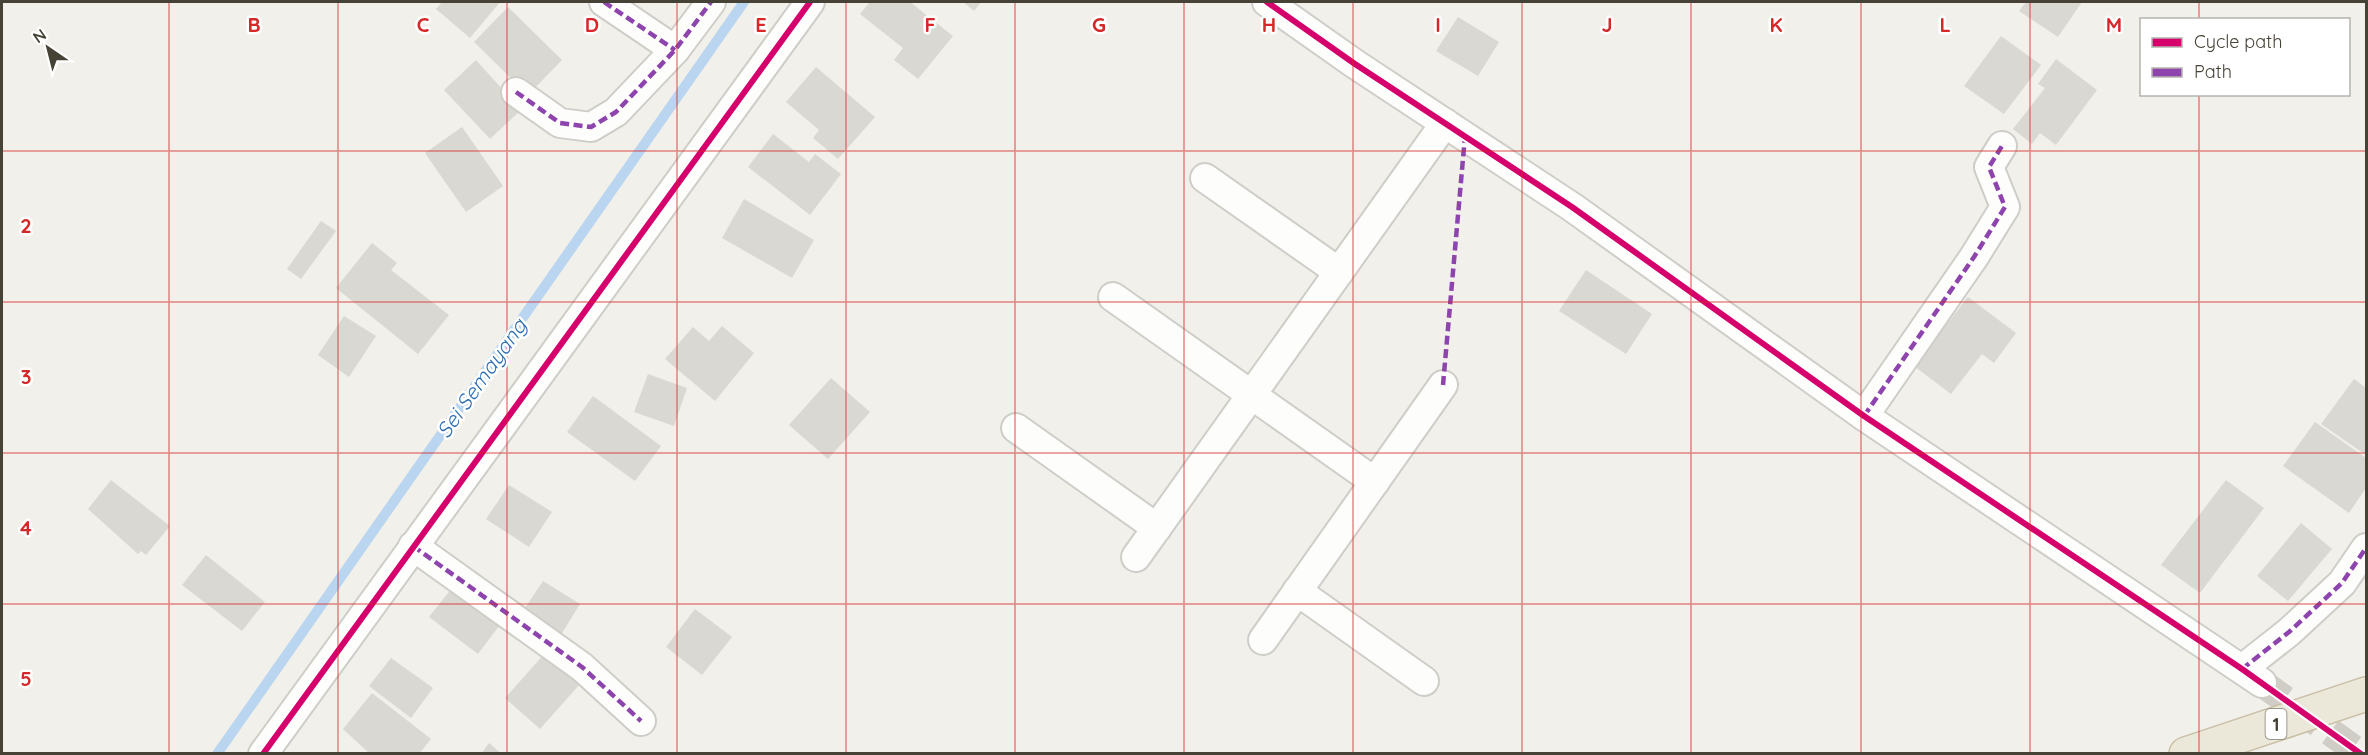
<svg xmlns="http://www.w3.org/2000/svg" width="2368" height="755" viewBox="0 0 2368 755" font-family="Quicksand,sans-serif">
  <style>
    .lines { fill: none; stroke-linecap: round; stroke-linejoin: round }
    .stream { stroke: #bad5ef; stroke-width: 10 }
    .building { fill: #dad8d2 }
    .minor-tunnel { stroke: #cfcdc6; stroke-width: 28; stroke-dasharray: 28 14; stroke-linecap: butt }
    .minor-casing { stroke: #cfcdc7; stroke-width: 32 }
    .motorway-casing { stroke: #c9bfa5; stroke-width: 36 }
    .minor { stroke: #fdfdfc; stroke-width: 28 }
    .motorway { stroke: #ece8d9; stroke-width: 33 }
    .quiet { stroke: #8e44ad; stroke-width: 4.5; stroke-dasharray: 9 4.5; stroke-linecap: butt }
    .cycleway-casing { stroke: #fff; stroke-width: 10 }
    .cycleway { stroke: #d6006c; stroke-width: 6 }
    .grid { fill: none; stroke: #d62828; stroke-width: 1.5; stroke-opacity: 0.55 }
    .labels { text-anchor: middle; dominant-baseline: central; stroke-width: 5; stroke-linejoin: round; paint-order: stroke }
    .shield { fill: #fff; stroke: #7e7b72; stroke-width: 1.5 }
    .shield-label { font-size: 18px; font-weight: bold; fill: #474236 }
    .water-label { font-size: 21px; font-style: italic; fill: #2d6fb4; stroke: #fff }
    .grid-label { font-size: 20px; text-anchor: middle; font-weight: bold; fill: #d62828; stroke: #fff; stroke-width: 5; stroke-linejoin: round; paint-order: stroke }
  </style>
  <rect width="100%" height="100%" fill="#f1f0ea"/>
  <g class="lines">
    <!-- stream -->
    <polyline class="stream" points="217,754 744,2"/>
  </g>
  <!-- building -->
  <g class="building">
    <polygon points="442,2 500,2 470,38 436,9"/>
    <polygon points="870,2 910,2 953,36 918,79 894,60 903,48 860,14"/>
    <polygon points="963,2 981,2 974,11"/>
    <polygon points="2026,2 2082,2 2058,37 2019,11"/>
    <polygon points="508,7 562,60 528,95 474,42"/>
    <polygon points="1458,17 1499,42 1478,76 1436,51"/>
    <polygon points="2001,36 2041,65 2004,114 1964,86"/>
    <polygon points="2056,59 2097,90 2056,145 2040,133 2032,144 2013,129 2045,88 2038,84"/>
    <polygon points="476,60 521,110 490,139 444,90"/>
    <polygon points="816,67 875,117 838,159 813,138 819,130 786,102"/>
    <polygon points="462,127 503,186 466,212 425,153"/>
    <polygon points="773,134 809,162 815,154 841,174 810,215 748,167"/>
    <polygon points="744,199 814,240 792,278 722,238"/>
    <polygon points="321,221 336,231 301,279 287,269"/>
    <polygon points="372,243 397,263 391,270 449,315 418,354 336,288"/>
    <polygon points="1586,270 1652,314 1626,354 1559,311"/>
    <polygon points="1968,297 2016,333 1994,363 1982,354 1951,394 1914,366"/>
    <polygon points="344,316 376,336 349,377 318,355"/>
    <polygon points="722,326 754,353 715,401 665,359 693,327 709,341"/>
    <polygon points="648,374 687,388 674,426 634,412"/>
    <polygon points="831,378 870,412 828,459 789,425"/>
    <polygon points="2354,379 2366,388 2366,455 2321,424"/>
    <polygon points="593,396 661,446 635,481 567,432"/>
    <polygon points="2315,422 2366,458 2366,488 2349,513 2283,466"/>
    <polygon points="111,480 170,526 146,555 141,551 138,554 88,509"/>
    <polygon points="2226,480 2264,508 2200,593 2161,565"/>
    <polygon points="509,485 552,512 529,547 486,519"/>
    <polygon points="2301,523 2332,549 2288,601 2257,576"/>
    <polygon points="206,555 265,602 242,631 182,585"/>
    <polygon points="543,581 580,604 559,638 521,614"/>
    <polygon points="452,588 505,618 478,654 429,617"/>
    <polygon points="695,609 732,637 702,675 666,647"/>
    <polygon points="545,653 580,684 540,729 505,698"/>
    <polygon points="391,658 433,688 411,718 369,686"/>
    <polygon points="372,693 431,739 419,754 370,754 343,729"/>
    <polygon points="489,743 502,754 481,754"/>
  </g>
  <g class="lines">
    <!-- minor-tunnel -->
    <polyline class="minor-tunnel" points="2262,683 2361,754"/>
    <!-- minor casing -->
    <g class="minor-casing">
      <g id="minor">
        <polyline points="604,2 675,50"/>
        <polyline points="1267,2 1355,64 1572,207 1864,416 2262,683"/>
        <polyline points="516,92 560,123 591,127 616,112 675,50 711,2"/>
        <polyline points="1205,178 1339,272"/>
        <polyline points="1113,297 1375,482"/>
        <polyline points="1864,416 1974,257 2005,207 1989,167 2002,146"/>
        <polyline points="1016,428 1157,528"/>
        <polyline points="413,546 582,667 641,721"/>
        <polyline points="1136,557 1445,123"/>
        <polyline points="1297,591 1424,681"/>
        <polyline points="1263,640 1443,385"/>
        <polyline points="2242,669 2289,632 2342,583 2366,548"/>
        <polyline points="263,754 810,2"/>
      </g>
    </g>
    <!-- motorway casing -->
    <g class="motorway-casing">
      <polyline id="motorway" points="2186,754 2366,694"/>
    </g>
    <!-- minor -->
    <use href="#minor" class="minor"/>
    <!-- motorway -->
    <use href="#motorway" class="motorway"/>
    <!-- quiet -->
    <g class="quiet">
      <polyline points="604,2 675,50"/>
      <polyline points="516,92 560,123 591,127 616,112 675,50 711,2"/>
      <polyline points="1443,385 1465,136"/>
      <polyline points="1864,416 1974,257 2005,207 1989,167 2002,146"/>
      <polyline points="413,546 582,667 641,721"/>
      <polyline points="2242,669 2289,632 2342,583 2366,548"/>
    </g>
    <!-- cycleway casing -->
    <g class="cycleway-casing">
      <g id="cycleway">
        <polyline points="1267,2 1355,64 1572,207 1864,416 2242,669 2361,754"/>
        <polyline points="263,754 810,2"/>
      </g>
    </g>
    <!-- cycleway -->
    <use href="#cycleway" class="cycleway"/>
  </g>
  <!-- grid -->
  <path class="grid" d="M169,2V754M338,2V754M507,2V754M677,2V754M846,2V754M1015,2V754M1184,2V754M1353,2V754M1522,2V754M1691,2V754M1861,2V754M2030,2V754M2199,2V20M2199,94V754M2,151H2366M2,302H2366M2,453H2366M2,604H2366"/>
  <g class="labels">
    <!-- shield labels -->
    <rect class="shield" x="2265.5" y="709" width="21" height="30" rx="4.5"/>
    <g class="shield-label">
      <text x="2276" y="724">1</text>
    </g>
    <!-- water labels -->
    <g class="water-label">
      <text transform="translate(481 378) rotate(-55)">Sei Semayang</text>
    </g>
  </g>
  <g class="grid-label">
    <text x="254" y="32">B</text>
    <text x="423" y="32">C</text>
    <text x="592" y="32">D</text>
    <text x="761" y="32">E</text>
    <text x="930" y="32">F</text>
    <text x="1099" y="32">G</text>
    <text x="1269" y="32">H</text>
    <text x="1438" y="32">I</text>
    <text x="1607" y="32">J</text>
    <text x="1776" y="32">K</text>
    <text x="1945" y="32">L</text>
    <text x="2114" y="32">M</text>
    <text x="26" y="233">2</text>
    <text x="26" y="384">3</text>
    <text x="26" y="535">4</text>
    <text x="26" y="686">5</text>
  </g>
  <!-- border -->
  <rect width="2368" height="755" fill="none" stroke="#474236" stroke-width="6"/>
  <!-- legend -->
  <rect x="2140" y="18" width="210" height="78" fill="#ffffff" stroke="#b5b3af" stroke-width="1.5"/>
  <rect x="2152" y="38" width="30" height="9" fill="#d6006c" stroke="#b5b3af" stroke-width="1.5"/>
  <text x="2194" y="48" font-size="18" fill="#474236">Cycle path</text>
  <rect x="2152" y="68" width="30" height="9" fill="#8e44ad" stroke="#b5b3af" stroke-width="1.5"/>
  <text x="2194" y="78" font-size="18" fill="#474236">Path</text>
  <!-- north arrow -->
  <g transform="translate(48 48) rotate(325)" stroke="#ffffff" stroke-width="4.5" paint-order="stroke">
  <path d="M0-4.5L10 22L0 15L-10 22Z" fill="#474236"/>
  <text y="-9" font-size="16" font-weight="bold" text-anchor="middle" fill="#474236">N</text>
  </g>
</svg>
